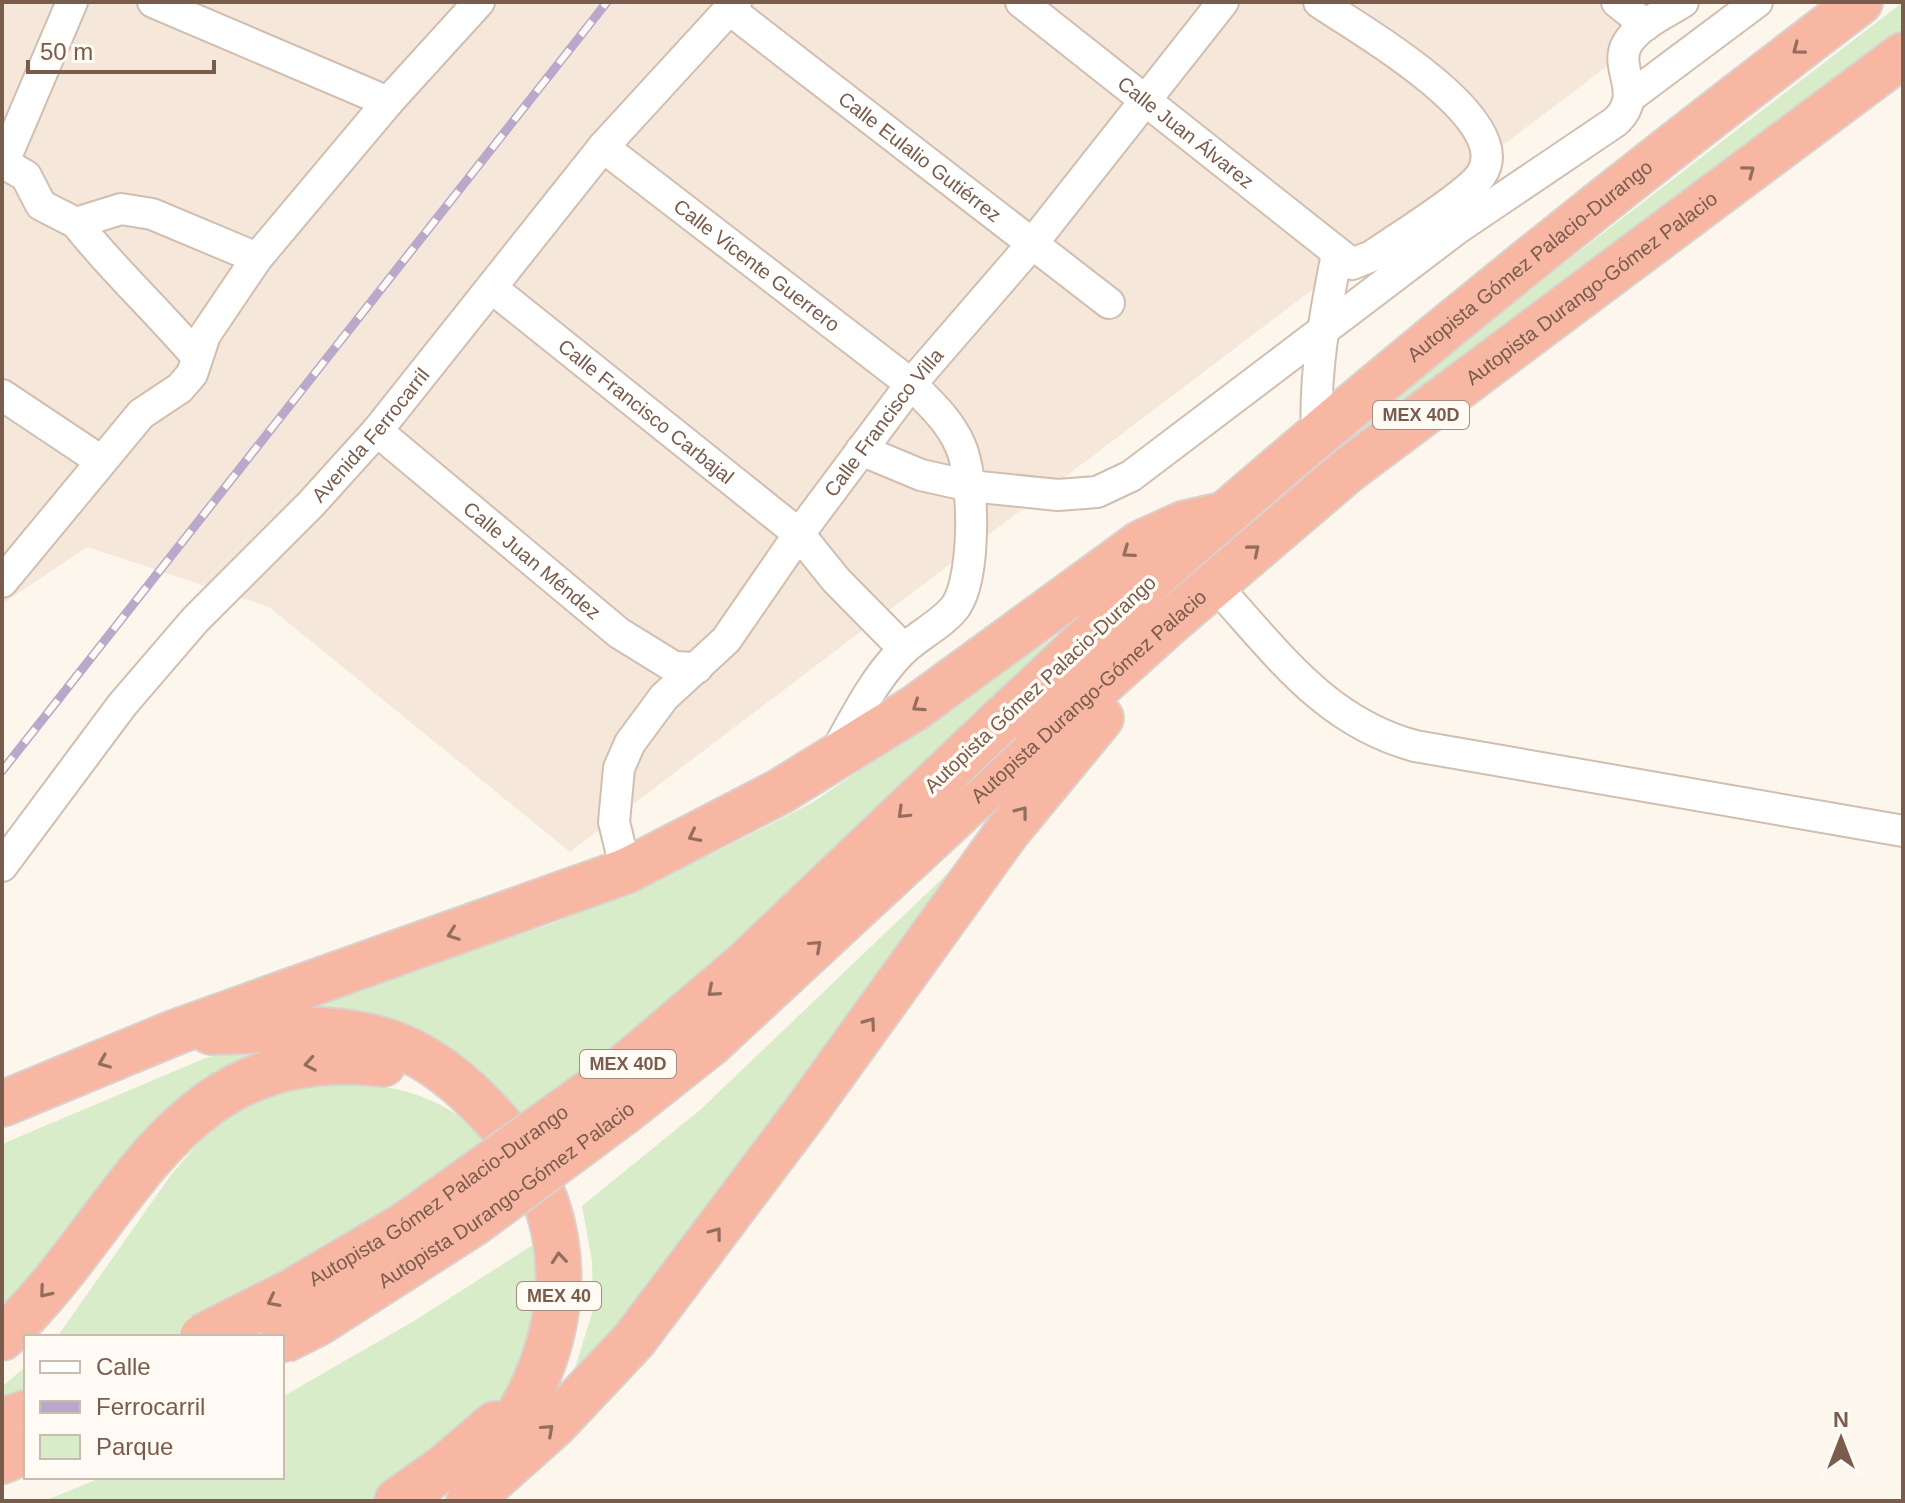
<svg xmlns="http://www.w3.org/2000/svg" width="1905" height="1503" viewBox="0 0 1905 1503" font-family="Arial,sans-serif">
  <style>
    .residential { fill: #f5e8da }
    .green { fill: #d8ecc9 }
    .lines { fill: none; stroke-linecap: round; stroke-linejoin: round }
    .minor-casing { stroke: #d1beb0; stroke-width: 34 }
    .motorway-casing { stroke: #dad1cd; stroke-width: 48 }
    .minor { stroke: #fff; stroke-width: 30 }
    .motorway { stroke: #f7b7a3; stroke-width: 44 }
    .rail-casing { stroke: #b9a8c9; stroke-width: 9 }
    .rail { stroke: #fffaf3; stroke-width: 6; stroke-dasharray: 18; stroke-linecap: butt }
    .motorway-bridge-casing { stroke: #dad1cd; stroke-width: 48; stroke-linecap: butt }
    .motorway-bridge { stroke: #f7b7a3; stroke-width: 44 }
    .oneway { stroke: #936e5e }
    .labels { text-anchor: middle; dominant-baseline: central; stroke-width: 7; stroke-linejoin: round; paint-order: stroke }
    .shield { fill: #fffaf3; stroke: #a28b7f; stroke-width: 2 }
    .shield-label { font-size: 18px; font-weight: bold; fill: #7a5c4d }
    .street-label { font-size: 20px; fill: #7a5c4d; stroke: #fffaf3 }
  </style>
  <rect width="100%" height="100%" fill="#fdf6ec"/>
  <!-- residential -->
  <polygon class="residential" points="2,2 1692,2 570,852 269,607 87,547 2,604"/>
  <!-- green -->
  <g class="green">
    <polygon points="1903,2 1903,31 1331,463 1119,643 1319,452"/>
    <polygon points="1140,578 829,868 527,1122 475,1067 437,1044 293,1009 554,923 716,852 812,803"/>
    <polygon points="1016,808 562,1410 593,1310 592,1261 582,1206 700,1110"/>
    <polygon points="256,1047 285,1052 2,1329 2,1144 208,1057"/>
    <path d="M330,1081C403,1086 442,1095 496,1146L189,1337H57L171,1175L206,1134L243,1107L283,1090Z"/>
    <polygon points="539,1241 545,1292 506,1402 381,1501 44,1501 103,1477 282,1477 282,1397 414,1321"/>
    <polygon points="26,1366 26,1410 2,1419 2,1387"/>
  </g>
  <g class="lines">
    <!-- minor casing -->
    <g class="minor-casing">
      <g id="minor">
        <polyline points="153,2 388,102"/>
        <path id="s1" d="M1021,2L1352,264L1372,256C1396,239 1467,196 1481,175C1519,119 1356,28 1319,2"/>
        <polyline points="1617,2 1646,25"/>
        <path id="s2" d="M730,10L1109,303"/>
        <polyline points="1630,97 1757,2"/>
        <path id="s3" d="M603,147L911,384C929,402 949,420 960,445C975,477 976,576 956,606C942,625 916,636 900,653C872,682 854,720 834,755"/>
        <polyline points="2,162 26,176 41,205 76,223 121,209 152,214 257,258"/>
        <polyline points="2,166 72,2"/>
        <path d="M76,223C114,271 158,311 197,357"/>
        <path id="s4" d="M493,289L799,534L836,580L904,649"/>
        <polyline points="2,395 101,461"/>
        <path id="s5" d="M377,431L619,633L674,667L697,668"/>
        <path d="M1317,435C1314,374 1325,314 1337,254"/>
        <path d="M861,450L921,475L970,486L1058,495L1097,492L1131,476L1458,228L1615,122C1646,94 1613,69 1627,44C1638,25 1665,13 1683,2"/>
        <polyline points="2,582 141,414 180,388 192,374 205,335 257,258 388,102 479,2"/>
        <path d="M1214,584C1276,651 1323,721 1415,746L1903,831"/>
        <path id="s6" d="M2,866L122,705L195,620L311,504L377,431L603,147L736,2"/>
        <path id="s7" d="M626,871L614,822L619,768L630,743L664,697L726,640L799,534L911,384L1032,244L1223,2"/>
      </g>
    </g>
    <!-- motorway casing -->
    <g class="motorway-casing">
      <g id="motorway">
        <path id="s8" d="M1000,721C1061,665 1120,606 1182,552C1401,359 1628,178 1860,2"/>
        <path id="s9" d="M965,807L1168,624L1348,470L1903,55"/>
        <path d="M211,1032C272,1031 339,1022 397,1045C435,1060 467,1088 494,1118C593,1226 570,1363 480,1469"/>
        <polyline points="2,1104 176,1032 626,871 779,792 915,708 1141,543 1183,524 1226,514"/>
        <path d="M2,1338C130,1220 169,1039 383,1064"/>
        <polyline points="2,1421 26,1413"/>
        <polyline points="2,1461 26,1451"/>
        <polyline points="397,1501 446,1466 495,1424"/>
        <polyline points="469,1501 555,1424 634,1340 804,1114 1007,832 1101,718"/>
      </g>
    </g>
    <!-- minor -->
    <use href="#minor" class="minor"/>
    <!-- motorway -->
    <use href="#motorway" class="motorway"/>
    <!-- rail casing -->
    <g class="rail-casing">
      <polyline id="rail" points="2,771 607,2"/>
    </g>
    <!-- rail -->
    <use href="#rail" class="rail"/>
    <!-- motorway-bridge casing -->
    <g class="motorway-bridge-casing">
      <g id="motorway-bridge">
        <path id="s10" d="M202,1337L293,1291L405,1225L622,1069L744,965L1000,721"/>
        <path id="s11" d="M282,1341L318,1323L474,1223L624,1112L711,1043L965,807"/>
      </g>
    </g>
    <!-- motorway-bridge -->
    <use href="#motorway-bridge" class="motorway-bridge"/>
  </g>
  <!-- one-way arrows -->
  <defs><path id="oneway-chevron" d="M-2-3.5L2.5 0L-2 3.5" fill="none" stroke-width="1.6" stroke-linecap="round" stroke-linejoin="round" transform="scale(2)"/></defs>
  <g class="oneway">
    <use href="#oneway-chevron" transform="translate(1798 49) rotate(143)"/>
    <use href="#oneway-chevron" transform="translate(1749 171) rotate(-37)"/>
    <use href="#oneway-chevron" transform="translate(1254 550) rotate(-40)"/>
    <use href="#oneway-chevron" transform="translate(1128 552) rotate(145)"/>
    <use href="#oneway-chevron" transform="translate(918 706) rotate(146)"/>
    <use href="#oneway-chevron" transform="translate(1022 812) rotate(-52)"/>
    <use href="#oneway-chevron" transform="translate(903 813) rotate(136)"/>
    <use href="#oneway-chevron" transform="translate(694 836) rotate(153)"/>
    <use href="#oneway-chevron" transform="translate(453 934) rotate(160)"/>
    <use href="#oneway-chevron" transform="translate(816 946) rotate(-42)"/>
    <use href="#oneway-chevron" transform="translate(713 991) rotate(139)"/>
    <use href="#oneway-chevron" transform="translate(870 1023) rotate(-54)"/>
    <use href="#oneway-chevron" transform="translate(104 1062) rotate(158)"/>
    <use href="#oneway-chevron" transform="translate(310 1064) rotate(170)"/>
    <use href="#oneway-chevron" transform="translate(716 1233) rotate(-53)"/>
    <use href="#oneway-chevron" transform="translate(559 1258) rotate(-95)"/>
    <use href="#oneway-chevron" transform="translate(45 1292) rotate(130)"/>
    <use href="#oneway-chevron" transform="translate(273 1301) rotate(153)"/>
    <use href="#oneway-chevron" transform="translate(548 1430) rotate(-42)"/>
  </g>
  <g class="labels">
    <!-- shield labels -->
    <g class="shield">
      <rect x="1373" y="401" width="96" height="28" rx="6"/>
      <rect x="580" y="1050" width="96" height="28" rx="6"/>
      <rect x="517" y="1282" width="84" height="28" rx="6"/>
    </g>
    <g class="shield-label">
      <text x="1421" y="415">MEX 40D</text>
      <text x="628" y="1064">MEX 40D</text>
      <text x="559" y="1296">MEX 40</text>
    </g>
    <!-- street labels -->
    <g class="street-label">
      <text stroke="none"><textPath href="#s1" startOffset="210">Calle Juan Álvarez</textPath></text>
      <text stroke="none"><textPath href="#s2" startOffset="240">Calle Eulalio Gutiérrez</textPath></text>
      <text stroke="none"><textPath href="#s8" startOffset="702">Autopista Gómez Palacio-Durango</textPath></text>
      <text stroke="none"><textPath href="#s3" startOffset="194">Calle Vicente Guerrero</textPath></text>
      <text stroke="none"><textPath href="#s9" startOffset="814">Autopista Durango-Gómez Palacio</textPath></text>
      <text stroke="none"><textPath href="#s4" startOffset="196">Calle Francisco Carbajal</textPath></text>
      <text stroke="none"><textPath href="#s7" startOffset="542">Calle Francisco Villa</textPath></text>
      <text stroke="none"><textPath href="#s6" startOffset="568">Avenida Ferrocarril</textPath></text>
      <text stroke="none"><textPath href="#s5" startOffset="202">Calle Juan Méndez</textPath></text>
      <text transform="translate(1040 684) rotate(-43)">Autopista Gómez Palacio-Durango</text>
      <text stroke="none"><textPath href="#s9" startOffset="166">Autopista Durango-Gómez Palacio</textPath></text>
      <text stroke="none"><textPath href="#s11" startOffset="268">Autopista Durango-Gómez Palacio</textPath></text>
      <text stroke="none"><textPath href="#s10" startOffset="276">Autopista Gómez Palacio-Durango</textPath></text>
    </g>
  </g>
  <!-- border -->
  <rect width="1905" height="1503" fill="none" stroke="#7a5c4d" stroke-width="8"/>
  <!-- legend -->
  <rect x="24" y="1335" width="260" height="144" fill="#fffaf3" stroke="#cabbb1" stroke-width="2"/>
  <rect x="40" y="1361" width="40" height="12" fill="#ffffff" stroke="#cabbb1" stroke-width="2"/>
  <text x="96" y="1375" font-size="24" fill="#7a5c4d">Calle</text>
  <rect x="40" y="1401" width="40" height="12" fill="#b9a8c9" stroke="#cabbb1" stroke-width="2"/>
  <text x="96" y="1415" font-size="24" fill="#7a5c4d">Ferrocarril</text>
  <rect x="40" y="1435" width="40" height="24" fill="#d8ecc9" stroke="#cabbb1" stroke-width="2"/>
  <text x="96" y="1455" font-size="24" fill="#7a5c4d">Parque</text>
  <!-- north arrow -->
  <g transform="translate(1841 1439)" stroke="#fffaf3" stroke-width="6" paint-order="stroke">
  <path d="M0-6L14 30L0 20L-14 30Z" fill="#7a5c4d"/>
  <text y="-12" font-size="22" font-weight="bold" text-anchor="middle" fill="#7a5c4d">N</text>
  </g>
  <!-- scale -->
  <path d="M28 60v12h186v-12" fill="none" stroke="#7a5c4d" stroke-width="4"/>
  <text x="40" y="60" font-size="24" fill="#7a5c4d" stroke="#fffaf3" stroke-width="6" paint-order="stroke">50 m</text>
</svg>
